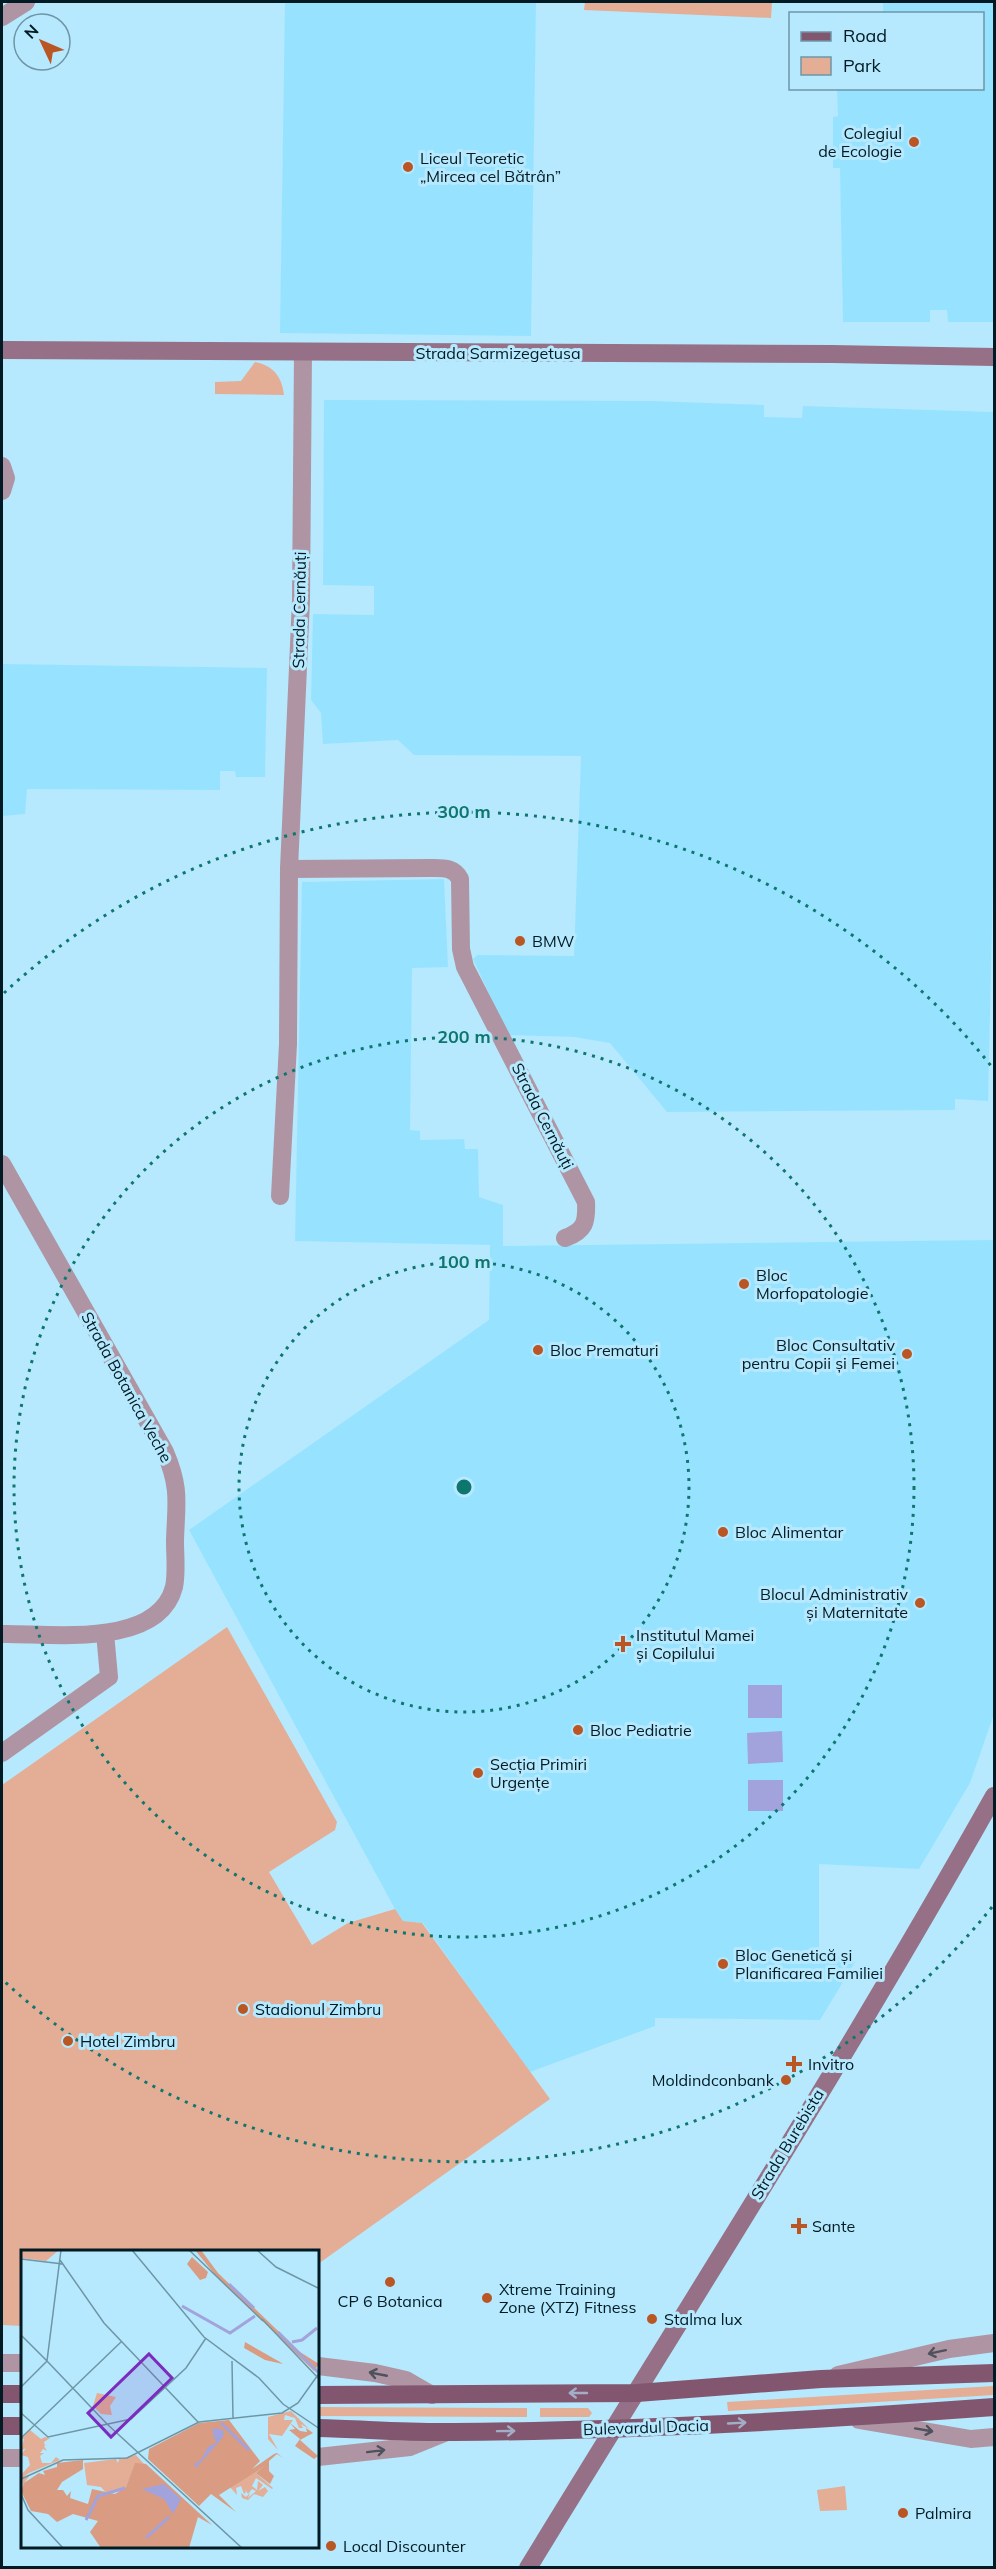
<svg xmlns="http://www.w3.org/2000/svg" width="996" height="2569" viewBox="0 0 996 2569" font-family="Mulish,sans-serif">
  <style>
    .built { fill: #97e3ff }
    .green { fill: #e4ad95 }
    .water { fill: #a2a3dc }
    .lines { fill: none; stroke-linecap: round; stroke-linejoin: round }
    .minor { stroke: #af95a3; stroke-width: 18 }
    .secondary { stroke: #967086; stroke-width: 18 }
    .primary { stroke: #835670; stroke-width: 18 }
    .oneway { stroke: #4f515d }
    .oneway2 { stroke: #a2aec5 }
    .ring { fill: none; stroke: #0f766e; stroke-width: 3; stroke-dasharray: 3 6 }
    .poi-dot { fill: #ba5524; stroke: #b6e9fd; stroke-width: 2 }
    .labels { text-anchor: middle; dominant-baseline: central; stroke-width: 6; stroke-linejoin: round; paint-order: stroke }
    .poi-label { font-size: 16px; fill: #011a23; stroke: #b6e9fd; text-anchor: start }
    .street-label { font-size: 16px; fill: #011a23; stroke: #b6e9fd }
    .inset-river { fill: none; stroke: #a2a3dc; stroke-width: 3 }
    .inset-road { fill: none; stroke: #6e96a6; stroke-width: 1.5 }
    .view { fill: #7b2cbf; fill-opacity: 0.15; stroke: #7b2cbf; stroke-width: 3 }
    .inset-edge { fill: none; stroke: #011a23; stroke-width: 3 }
    .centre { fill: #0f766e; stroke: #b6e9fd; stroke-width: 3 }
    .ring-label { font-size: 18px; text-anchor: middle; font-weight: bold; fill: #0f766e; stroke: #b6e9fd; stroke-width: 6; stroke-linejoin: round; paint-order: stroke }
  </style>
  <rect width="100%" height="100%" fill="#b6e9fd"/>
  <!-- built -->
  <g class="built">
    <polygon points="285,2 536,2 531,336 280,333"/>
    <polygon points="883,2 994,2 994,322 948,322 947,310 930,310 930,322 843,322 840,168 833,168 833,117 838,116 837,89 982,88 982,14 883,13"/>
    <polygon points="324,400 653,401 764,405 764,417 802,418 803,406 994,412 994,838 988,1101 955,1099 955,1110 667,1112 610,1043 574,1037 508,1035 473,959 477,955 574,956 581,756 414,755 398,740 323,744 321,713 311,700 313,614 374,615 374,586 323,585"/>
    <polygon points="2,664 267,668 265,777 236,777 235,771 220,771 220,790 27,789 25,814 2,816"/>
    <polygon points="444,879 448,967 412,968 410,1130 420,1131 420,1140 464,1139 465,1149 478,1149 479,1197 503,1205 503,1246 994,1240 994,1714 970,1783 919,1869 819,1864 819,1950 855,1962 820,2020 655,2018 655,2026 530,2072 423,1923 403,1921 395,1909 189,1530 489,1320 490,1245 295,1241 302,882"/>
  </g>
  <!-- green -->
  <g class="green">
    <polygon points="585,2 772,2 771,18 584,10"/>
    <path d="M255,362C274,366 282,377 284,395L215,394V382L241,381Z"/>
    <polygon points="227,1627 337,1822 335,1830 269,1872 312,1945 348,1923 395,1909 403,1921 422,1923 550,2099 318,2264 318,2251 22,2251 22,2326 2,2325 2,1785"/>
    <polygon points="994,2386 994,2395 728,2411 727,2402"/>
    <polygon points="318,2407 527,2408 527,2417 318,2416"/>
    <polygon points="540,2408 588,2408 592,2413 589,2417 540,2417"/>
    <polygon points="845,2486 847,2510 820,2511 817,2490"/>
  </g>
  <!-- water -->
  <g class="water">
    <rect x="748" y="1685" width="34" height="33"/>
    <polygon points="782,1731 783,1762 748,1764 747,1733"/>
    <rect x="748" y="1780" width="35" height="31"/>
  </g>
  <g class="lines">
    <!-- minor -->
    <g class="minor">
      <polyline points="2,17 26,2"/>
      <polyline points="2,466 6,478 2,491"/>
      <path d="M289,869L431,868C443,868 454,867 460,879L461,949L465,967L586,1202C587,1222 585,1231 565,1238"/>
      <path d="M2,1164L165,1452C181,1489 176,1504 175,1541C175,1556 177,1573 174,1587C158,1649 50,1633 2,1634"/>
      <polyline points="280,1196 288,1044 289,869 301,600 303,352"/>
      <polyline points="2,1753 109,1677 105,1633"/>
      <polyline points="2,2363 22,2363"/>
      <polyline points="318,2366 375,2373 406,2380 432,2395"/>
      <polyline points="838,2375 949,2349 994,2343"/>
      <polyline points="859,2420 971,2439 994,2437"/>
      <polyline points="318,2457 410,2447 447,2432"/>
      <polyline points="2,2458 22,2458"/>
    </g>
    <!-- secondary -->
    <g class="secondary">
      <polyline points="2,350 832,354 994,357"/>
      <path d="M528,2568C685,2311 847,2058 994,1796"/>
    </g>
    <!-- primary -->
    <g class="primary">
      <polyline points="2,2394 22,2394"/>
      <polyline points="318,2395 637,2393 821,2379 994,2373"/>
      <polyline points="2,2426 22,2426"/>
      <path d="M318,2428C363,2429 409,2433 454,2432C634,2431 815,2420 994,2407"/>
    </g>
  </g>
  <!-- one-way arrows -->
  <defs><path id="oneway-shaft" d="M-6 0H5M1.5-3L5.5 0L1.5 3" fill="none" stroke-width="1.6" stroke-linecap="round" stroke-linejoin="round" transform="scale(1.5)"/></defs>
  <g class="oneway">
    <use href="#oneway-shaft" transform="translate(937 2352) rotate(168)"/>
    <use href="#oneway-shaft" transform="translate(378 2374) rotate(-169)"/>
    <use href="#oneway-shaft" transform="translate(924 2430) rotate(10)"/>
    <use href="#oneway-shaft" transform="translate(376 2451) rotate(-7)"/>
  </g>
  <g class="oneway2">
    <use href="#oneway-shaft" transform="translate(578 2393) rotate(-180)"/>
    <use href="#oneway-shaft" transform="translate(737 2423) rotate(-3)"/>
    <use href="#oneway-shaft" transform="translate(506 2431) rotate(-1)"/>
  </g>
  <!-- distance rings -->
  <g class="ring">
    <circle cx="464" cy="1487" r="225"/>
    <circle cx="464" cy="1487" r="450"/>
    <path d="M992 1907A675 675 0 0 1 4 1981M4 993A675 675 0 0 1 992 1067"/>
  </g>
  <!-- markers -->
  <g class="poi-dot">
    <circle cx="914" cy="142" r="6"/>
    <circle cx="408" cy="167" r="6"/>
    <circle cx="520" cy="941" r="6"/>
    <circle cx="744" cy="1284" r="6"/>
    <circle cx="538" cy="1350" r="6"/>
    <circle cx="907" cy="1354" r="6"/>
    <circle cx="723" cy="1532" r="6"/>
    <circle cx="920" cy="1603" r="6"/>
    <path d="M620 1635h6v6h6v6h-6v6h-6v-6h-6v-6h6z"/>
    <circle cx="578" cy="1730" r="6"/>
    <circle cx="478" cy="1773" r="6"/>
    <circle cx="723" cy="1964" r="6"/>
    <circle cx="243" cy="2009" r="6"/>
    <circle cx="68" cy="2041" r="6"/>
    <path d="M791 2055h6v6h6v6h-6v6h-6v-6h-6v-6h6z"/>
    <circle cx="786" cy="2080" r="6"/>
    <path d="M796 2217h6v6h6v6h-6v6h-6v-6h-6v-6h6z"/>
    <circle cx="390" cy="2282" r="6"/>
    <circle cx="487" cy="2298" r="6"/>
    <circle cx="652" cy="2319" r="6"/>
    <circle cx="903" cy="2513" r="6"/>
    <circle cx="331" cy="2546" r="6"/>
  </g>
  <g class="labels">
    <!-- poi labels -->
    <g class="poi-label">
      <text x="902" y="133" text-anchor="end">Colegiul<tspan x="902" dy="18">de Ecologie</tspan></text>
      <text x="420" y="158">Liceul Teoretic<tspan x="420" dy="18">„Mircea cel Bătrân”</tspan></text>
      <text x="532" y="941">BMW</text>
      <text x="756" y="1275">Bloc<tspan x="756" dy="18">Morfopatologie</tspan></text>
      <text x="895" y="1345" text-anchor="end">Bloc Consultativ<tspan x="895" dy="18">pentru Copii și Femei</tspan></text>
      <text x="550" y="1350">Bloc Prematuri</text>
      <text x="735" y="1532">Bloc Alimentar</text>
      <text x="908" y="1594" text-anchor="end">Blocul Administrativ<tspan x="908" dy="18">și Maternitate</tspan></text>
      <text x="636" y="1635">Institutul Mamei<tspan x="636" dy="18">și Copilului</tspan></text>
      <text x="590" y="1730">Bloc Pediatrie</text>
      <text x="490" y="1764">Secția Primiri<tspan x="490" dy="18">Urgențe</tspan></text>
      <text x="735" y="1955">Bloc Genetică și<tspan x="735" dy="18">Planificarea Familiei</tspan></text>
      <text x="255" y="2009">Stadionul Zimbru</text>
      <text x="80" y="2041">Hotel Zimbru</text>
      <text x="808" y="2064">Invitro</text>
      <text x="774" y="2080" text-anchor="end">Moldindconbank</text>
      <text x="812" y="2226">Sante</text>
      <text x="499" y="2289">Xtreme Training<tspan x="499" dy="18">Zone (XTZ) Fitness</tspan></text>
      <text x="390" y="2301" text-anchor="middle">CP 6 Botanica</text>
      <text x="664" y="2319">Stalma lux</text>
      <text x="915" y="2513">Palmira</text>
      <text x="343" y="2546">Local Discounter</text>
    </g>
    <!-- street labels -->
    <g class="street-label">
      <text x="498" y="353">Strada Sarmizegetusa</text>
      <text transform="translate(299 610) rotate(-89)">Strada Cernăuți</text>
      <text transform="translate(543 1116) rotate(63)">Strada Cernăuți</text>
      <text transform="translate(127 1387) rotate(61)">Strada Botanica Veche</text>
      <text transform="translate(787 2144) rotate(-59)">Strada Burebista</text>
      <text transform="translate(646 2427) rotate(-2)">Bulevardul Dacia</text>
    </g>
  </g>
  <!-- overview -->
  <g transform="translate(21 2250)">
    <rect width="298" height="298" fill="#b6e9fd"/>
    <path d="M0,0H38L25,11L0,8ZM76,143L95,147L89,156L91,165L80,164L72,156ZM270,161L288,179L280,174L282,178H278L274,168L264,165L263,170H272L261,186L248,184L257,200L247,189V167ZM9,180L20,189L24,187L29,188L23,192L24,196L30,195L23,196L26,201L22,199L19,203H23L19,206L21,213H30L35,207L39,210L8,223L1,228L9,225L2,235L0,225L9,215L7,207L0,205L5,198L0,201L3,189H0ZM115,205L123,214H114L105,237L86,244L80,237L66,235L63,213L95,209L97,213L98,209ZM244,216L245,217L235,223L252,238L257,233L251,239L235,228L231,236L236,240L237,231L242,235L237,241L244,237L247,241L242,247L233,244L227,250L221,248L220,243L225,247L229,243L227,248L235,241L231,239L227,244L224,239L225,242L223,244L220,236L215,238L216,245L209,237Z" fill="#e4ad95"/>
    <path d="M174,0H180L197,23L279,102L298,114L293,121L195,26ZM171,7L187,22L185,28L179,30L166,14ZM224,92L259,112L262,114L244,110L223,98ZM208,170L239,211L231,219L253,204L256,203L262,208L256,204L248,211V221L253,226L249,234L235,223L244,216L198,245L215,262L190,244L178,256L127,209L128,199L178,173ZM269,173L279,181L286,182L285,178L292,183L279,190L297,206L293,209L274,196L279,189L268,180L274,179ZM62,210V219L41,232L36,240H42L46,246L50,241L49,248L67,254L71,239L94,244L105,237L114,213L125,214L191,275L177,267L168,298H80L69,282L77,271L52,264L36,272L27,264L10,261L0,241L3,233L18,223L24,225L22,221L36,217V213Z" fill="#d99b81"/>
    <path d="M195,178L203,181L202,187L175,218L173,214L180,210L187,197L195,193L191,180ZM143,234L160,249L152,264L143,249L121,239Z" fill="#a2a3dc"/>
    <path class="inset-river" d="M208,34L233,58M161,56L209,83L234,66M257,82L298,123M271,92L281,90L296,78M200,173L228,200M65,270L77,246L104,238M125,288L148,267"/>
    <path class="inset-road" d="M40,0L26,111L86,174L221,298M111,0L183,87L238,128L262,154L299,179M168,0L242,71M236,0L255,17L299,39M0,9L42,14M39,10L83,73L177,172M241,69L299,130M0,85L26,111L0,137M211,111L212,169M0,163L27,187L110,169L165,118L185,88M0,188L100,92M0,229L42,210L106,208L178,172L261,163L277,153L299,122M0,244L7,260L42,298"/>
    <path class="view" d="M128,104L151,128L90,187L67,163Z"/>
    <rect width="298" height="298" class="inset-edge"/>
  </g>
  <circle cx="464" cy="1487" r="9" class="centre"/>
  <g class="ring-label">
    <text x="464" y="818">300 m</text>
    <text x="464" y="1043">200 m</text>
    <text x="464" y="1268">100 m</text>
  </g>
  <!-- border -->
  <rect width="996" height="2569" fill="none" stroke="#011a23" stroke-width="6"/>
  <!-- legend -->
  <rect x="789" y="12" width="195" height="78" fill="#b6e9fd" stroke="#6e96a6" stroke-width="1.5"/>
  <rect x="801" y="32" width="30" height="9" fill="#835670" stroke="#6e96a6" stroke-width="1.5"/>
  <text x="843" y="42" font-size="18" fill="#011a23">Road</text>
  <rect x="801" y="57" width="30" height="18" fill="#e4ad95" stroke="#6e96a6" stroke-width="1.5"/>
  <text x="843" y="72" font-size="18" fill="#011a23">Park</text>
  <!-- north arrow -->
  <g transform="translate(42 42) rotate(314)"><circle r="28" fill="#b6e9fd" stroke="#6e96a6" stroke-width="1.5"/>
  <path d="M0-4.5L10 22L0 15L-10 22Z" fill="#ba5524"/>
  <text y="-9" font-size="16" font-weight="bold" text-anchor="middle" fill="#011a23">N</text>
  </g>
</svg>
